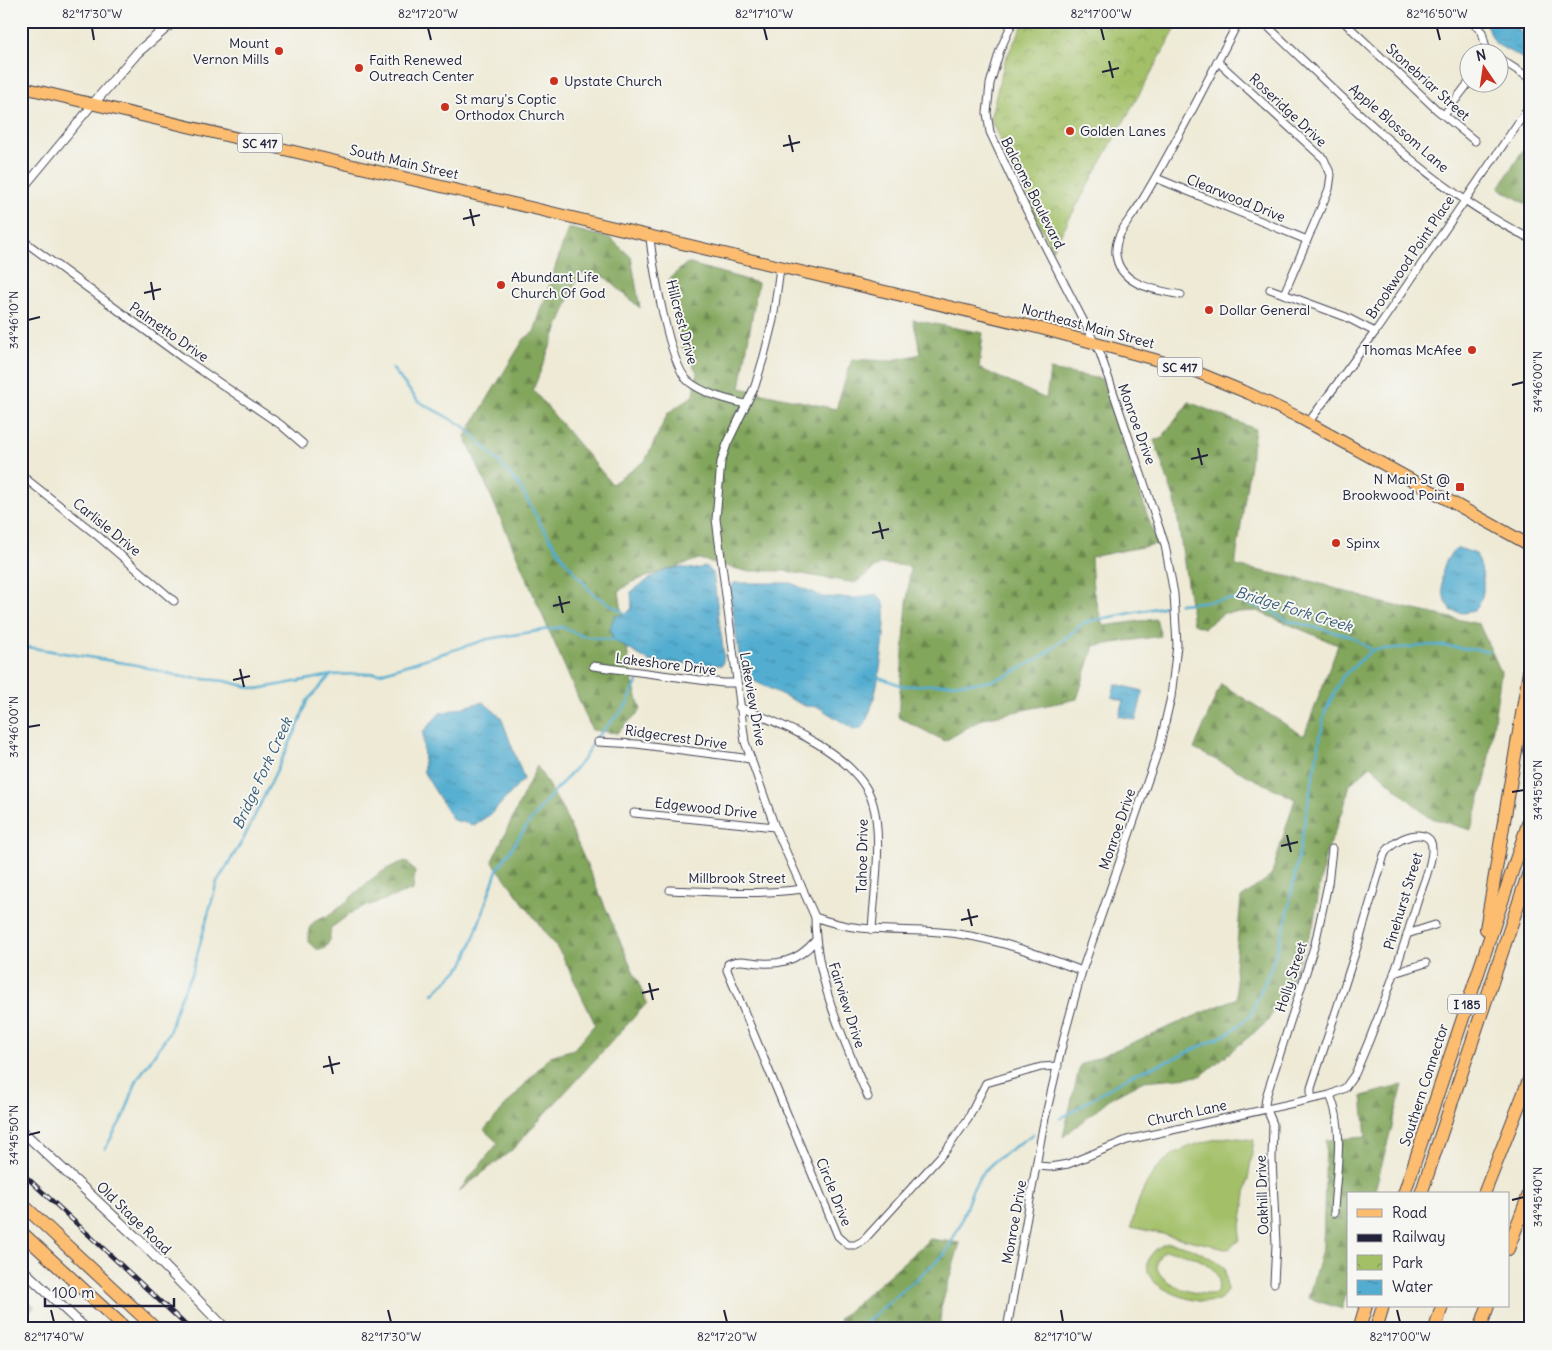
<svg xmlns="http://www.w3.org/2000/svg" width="1552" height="1350" viewBox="0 0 1552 1350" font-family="Delius,sans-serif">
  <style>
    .grass { fill: #a3c067; stroke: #627151; fill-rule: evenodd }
    .forest { fill: url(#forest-firs); stroke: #52644c }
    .park { fill: url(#park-crowns); stroke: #627151 }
    .water { fill: url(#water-ripples); stroke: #3a6886 }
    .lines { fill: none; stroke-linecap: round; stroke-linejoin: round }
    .stream { stroke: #52add0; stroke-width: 2.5 }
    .minor-casing { stroke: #414052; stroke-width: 9 }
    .tertiary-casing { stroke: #414052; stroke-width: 11 }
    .primary-casing { stroke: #414052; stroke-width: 13 }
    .motorway-casing { stroke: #414052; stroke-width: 14 }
    .minor { stroke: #fff; stroke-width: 7 }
    .tertiary { stroke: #fff; stroke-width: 9 }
    .primary { stroke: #fcbd6f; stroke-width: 11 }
    .motorway { stroke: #fcbd6f; stroke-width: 12 }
    .rail-casing { stroke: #22223b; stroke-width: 4.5 }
    .rail { stroke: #f6f6f2; stroke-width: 2.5; stroke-dasharray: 8; stroke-linecap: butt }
    .ticks { fill: none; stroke: #22223b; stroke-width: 2 }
    .poi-dot { fill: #c8321e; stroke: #f6f6f2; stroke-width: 2 }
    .labels { text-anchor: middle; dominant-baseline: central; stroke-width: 4; stroke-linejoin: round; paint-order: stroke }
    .shield { fill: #f6f6f2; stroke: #626272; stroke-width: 1 }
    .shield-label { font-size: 12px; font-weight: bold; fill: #22223b }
    .poi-label { font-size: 14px; fill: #22223b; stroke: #f6f6f2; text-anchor: start }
    .street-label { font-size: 14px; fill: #22223b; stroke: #f6f6f2 }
    .water-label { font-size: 15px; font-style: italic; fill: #355a77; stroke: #f6f6f2 }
    .neatline { fill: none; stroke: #22223b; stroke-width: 2 }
    .ticks-label { font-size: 12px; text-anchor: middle; fill: #22223b }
  </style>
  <defs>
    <pattern id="forest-firs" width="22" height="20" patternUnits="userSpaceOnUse" patternTransform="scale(1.25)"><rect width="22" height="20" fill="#82a65c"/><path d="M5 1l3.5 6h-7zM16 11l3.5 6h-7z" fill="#6a874d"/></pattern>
    <pattern id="park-crowns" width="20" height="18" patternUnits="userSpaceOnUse" patternTransform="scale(1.25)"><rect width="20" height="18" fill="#a3c067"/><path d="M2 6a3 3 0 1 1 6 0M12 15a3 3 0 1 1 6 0" fill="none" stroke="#849c56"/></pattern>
    <pattern id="water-ripples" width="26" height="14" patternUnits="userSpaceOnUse" patternTransform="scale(1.25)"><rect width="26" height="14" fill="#52add0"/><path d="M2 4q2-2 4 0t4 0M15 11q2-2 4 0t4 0" fill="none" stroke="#448caa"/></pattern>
  </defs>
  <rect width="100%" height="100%" fill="#f6f6f2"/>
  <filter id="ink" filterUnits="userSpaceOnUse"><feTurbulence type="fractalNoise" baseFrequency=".02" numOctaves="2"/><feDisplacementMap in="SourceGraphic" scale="10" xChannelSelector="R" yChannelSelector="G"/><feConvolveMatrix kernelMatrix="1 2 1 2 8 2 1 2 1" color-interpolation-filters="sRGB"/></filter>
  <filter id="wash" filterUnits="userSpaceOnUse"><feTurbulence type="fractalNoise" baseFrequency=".0096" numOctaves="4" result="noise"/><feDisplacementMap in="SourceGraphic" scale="20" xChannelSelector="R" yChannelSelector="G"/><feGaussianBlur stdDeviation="1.12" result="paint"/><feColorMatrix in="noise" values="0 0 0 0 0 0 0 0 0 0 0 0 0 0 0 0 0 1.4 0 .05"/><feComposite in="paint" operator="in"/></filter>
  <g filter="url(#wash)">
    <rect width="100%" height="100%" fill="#eeead6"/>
    <!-- grass -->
    <g class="grass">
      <path d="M1229,1137L1254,1140L1239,1240L1229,1249L1131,1227C1145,1167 1168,1146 1229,1137Z"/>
      <path d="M1169,1243C1188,1244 1210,1256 1225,1268L1227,1291C1224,1296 1220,1300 1215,1301C1201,1306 1159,1291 1151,1278C1141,1262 1154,1246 1169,1243ZM1164,1251C1184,1250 1231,1267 1216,1293C1196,1299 1136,1277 1164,1251Z"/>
    </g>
    <!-- forest -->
    <g class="forest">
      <polygon points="1531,137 1531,207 1499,188"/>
      <polygon points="568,228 610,238 631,257 640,308 604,276 579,274 533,390 612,484 645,461 668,413 694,395 697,372 682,347 670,278 687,263 758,283 740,388 836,409 852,359 888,361 921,354 913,320 983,333 979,368 1046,399 1050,370 1102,379 1157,544 1091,557 1093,590 1103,626 1156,619 1161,636 1094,646 1077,699 984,718 945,741 898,717 910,566 881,564 855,583 784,571 745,571 699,559 632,582 619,591 631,677 641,710 617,733 592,730 465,436 524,339 534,332"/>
      <polygon points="1189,402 1255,429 1235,566 1311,581 1379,602 1479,624 1501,672 1486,777 1471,830 1428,817 1371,766 1350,784 1343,811 1325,856 1313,926 1290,983 1267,1022 1201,1076 1144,1081 1113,1096 1063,1137 1080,1065 1237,998 1235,967 1241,898 1271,876 1295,799 1194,749 1221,684 1304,736 1338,645 1257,611 1224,613 1204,628 1193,624 1175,501 1154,440 1161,439"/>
      <polygon points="537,766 563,810 647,1003 512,1150 458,1192 498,1143 484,1130 550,1056 574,1049 595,1024 562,955 492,861"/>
      <path d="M406,861L415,872L413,890L355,910L331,928L329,942L324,949H316L308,942C308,935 308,928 313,923C318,918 328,917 334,912C357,894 376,869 406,861Z"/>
      <polygon points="1403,1085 1374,1194 1348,1194 1348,1286 1342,1309 1308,1298 1323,1246 1326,1140 1366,1137 1362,1096"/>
      <polygon points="930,1239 960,1243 941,1307 940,1329 844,1329 839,1319"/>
      <polygon points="21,1294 35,1307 21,1321"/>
    </g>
    <!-- park -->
    <polygon class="park" points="1025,21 1180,21 1052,250 990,119 1005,60"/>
    <!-- water -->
    <g class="water">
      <polygon points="1484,21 1513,21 1525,38 1531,42 1531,63 1496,44"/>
      <path d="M1459,548L1476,554C1487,576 1490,623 1452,611C1437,595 1438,557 1459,548Z"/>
      <path d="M705,566L713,573L724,656L722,665L651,662L613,640L610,627L615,616L626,614L632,608L631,592C643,583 659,571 674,568C686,566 693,572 705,566Z"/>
      <path d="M734,583H791L823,597L855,598L876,594C882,598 885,603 885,610C887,631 876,713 862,727C861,728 858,729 855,730L818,707L805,706L742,675L731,598L730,589Z"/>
      <polygon points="1115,684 1143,691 1136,720 1119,716 1124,701 1112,697"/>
      <polygon points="483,702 501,717 524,779 491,814 474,825 453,820 424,773 423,732 440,713"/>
    </g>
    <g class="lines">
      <!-- stream -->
      <g class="stream">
        <polyline points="392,368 418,401 465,427 498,461 519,485 541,525 566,562 593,594 626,614"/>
        <polyline points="1180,604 1231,599 1266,609 1289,621 1350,636 1372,650 1434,645 1488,651"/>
        <polyline points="21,646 137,665 182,677 225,681 257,689 332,675 381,673 488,639 562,627 582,636 613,640"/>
        <polyline points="878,677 903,686 987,682 1008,675 1043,656 1085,622 1167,606"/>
        <polyline points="433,994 463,965 472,943 497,870 526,827 551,795 583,760 595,739 626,706 638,680"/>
        <polyline points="1060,1119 1131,1075 1171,1060 1229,1033 1250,1016 1272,965 1287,917 1325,712 1342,677 1372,650"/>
        <polyline points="105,1149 125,1113 137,1080 169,1033 178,1003 192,973 217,882 243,840 298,726 307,701 330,676"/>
        <polyline points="858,1329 945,1254 959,1227 972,1191 983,1172 997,1159 1033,1134"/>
      </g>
    </g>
  </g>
  <g filter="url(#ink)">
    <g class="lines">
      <!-- minor casing -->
      <g class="minor-casing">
        <g id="minor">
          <path d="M1262,21C1345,99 1427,188 1531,239"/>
          <polyline points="1343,21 1436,109 1475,141"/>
          <polyline points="1471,21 1482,32 1487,52"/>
          <polyline points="1500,59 1531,79"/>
          <polyline points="1217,61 1324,159 1331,175 1329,189 1284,294"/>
          <polyline points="1444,115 1470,81"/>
          <polyline points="1156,178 1307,240"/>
          <polyline points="21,191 93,104"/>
          <path d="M650,238C653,266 669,364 688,381C704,394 726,399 745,404"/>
          <polyline points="21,239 183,358 281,425 303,444"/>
          <path d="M780,268L773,320L764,356L755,386L727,444L721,462L716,519L745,742L775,827L815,917C864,936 908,927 958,934C1001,940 1043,956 1082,971"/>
          <polyline points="1270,289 1346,317 1375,332"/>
          <path d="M1181,295C1157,290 1119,286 1116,254C1114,235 1130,220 1140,204C1176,145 1206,82 1239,21"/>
          <polyline points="1308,423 1375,332 1531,104"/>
          <polyline points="21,475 98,536 174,601"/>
          <polyline points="593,666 723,683 736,683"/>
          <path d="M739,707C783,724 860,756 873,804C883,838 874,894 872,930"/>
          <polyline points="598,742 636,744 751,759"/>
          <polyline points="634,813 775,827"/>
          <path d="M670,890C714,892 759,895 803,889"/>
          <path d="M815,917C815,979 844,1041 868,1097"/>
          <polyline points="1407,934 1435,925"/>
          <path d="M815,941C797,962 777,966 751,962C743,961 735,960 728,964L727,970L838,1236L848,1245H855L863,1241L947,1149L968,1119L986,1083L1041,1067L1058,1066"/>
          <polyline points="1394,973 1426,963"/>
          <path d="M1330,1095C1346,1131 1335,1175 1334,1213"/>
          <path d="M1037,1166L1050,1167L1068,1164L1127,1140L1330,1095L1345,1088L1355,1074C1379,1019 1399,963 1416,906C1421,888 1431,869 1432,851C1434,822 1392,838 1384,855L1359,941L1311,1088V1099"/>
          <polyline points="1274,1283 1276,1244 1272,1159 1273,1124 1265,1105 1266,1097 1315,944 1328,884 1332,849"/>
          <polyline points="1007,1329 1043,1127 1065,1033 1082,971 1159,748 1171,697 1177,645 1174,594 1165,545 1100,353 1027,211 990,132 987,113 990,84 1000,50 1013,21"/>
        </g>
      </g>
      <!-- tertiary casing -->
      <g class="tertiary-casing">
        <g id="tertiary">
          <polyline points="93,104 138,52 174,21"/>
          <polyline points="21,1130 138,1239 226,1329"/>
          <polyline points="21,1268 86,1329"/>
        </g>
      </g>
      <!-- primary casing -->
      <g class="primary-casing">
        <polyline id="primary" points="21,87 1039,328 1153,359 1194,371 1250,394 1298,417 1531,546"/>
      </g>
      <!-- motorway casing -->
      <g class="motorway-casing">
        <g id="motorway">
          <polyline points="1486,929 1531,660"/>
          <polyline points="1404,1194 1531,815"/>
          <polyline points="1421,1194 1531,866"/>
          <polyline points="1484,1194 1531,1075"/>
          <polyline points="21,1203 156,1329"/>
          <polyline points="21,1232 126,1329"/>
          <polyline points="1508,1249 1531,1189"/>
          <polyline points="1359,1329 1366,1306"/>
          <polyline points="1376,1329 1383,1306"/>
          <polyline points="1435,1329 1442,1306"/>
          <polyline points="1480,1329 1488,1306"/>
        </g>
      </g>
      <!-- minor -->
      <use href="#minor" class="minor"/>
      <!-- tertiary -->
      <use href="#tertiary" class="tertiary"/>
      <!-- primary -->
      <use href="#primary" class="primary"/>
      <!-- motorway -->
      <use href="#motorway" class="motorway"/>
      <!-- rail casing -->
      <g class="rail-casing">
        <polyline id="rail" points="21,1172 190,1329"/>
      </g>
      <!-- rail -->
      <use href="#rail" class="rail"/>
    </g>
  </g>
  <!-- ticks -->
  <path class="ticks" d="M92,28L94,40M428,28L431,40M764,28L767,40M1101,28L1104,40M1437,28L1440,40M1109,61L1113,78M1102,72L1119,68M789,135L793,152M783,146L800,142M470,209L474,226M463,219L480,215M151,282L154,300M144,293L161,289M28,320L40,317M1512,385L1524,382M1198,448L1202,465M1191,459L1208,455M879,522L883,539M872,533L889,529M559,596L563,613M553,606L570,602M240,669L244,687M233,680L250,676M28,727L40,725M1512,792L1524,790M1287,835L1291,852M1281,846L1298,842M968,909L972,926M961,920L978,916M649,983L653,1000M642,993L659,989M329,1056L333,1074M323,1067L340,1063M28,1135L40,1132M1512,1200L1524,1197M51,1310L54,1322M388,1310L391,1322M724,1310L727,1322M1061,1310L1063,1322M1397,1310L1400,1322"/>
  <!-- markers -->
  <g class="poi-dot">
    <circle cx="279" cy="51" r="5"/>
    <circle cx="359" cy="68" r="5"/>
    <circle cx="554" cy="81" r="5"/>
    <circle cx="445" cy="107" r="5"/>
    <circle cx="1070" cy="131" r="5"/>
    <circle cx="501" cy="285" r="5"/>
    <circle cx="1209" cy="310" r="5"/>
    <circle cx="1472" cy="350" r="5"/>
    <rect x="1455" y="482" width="10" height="10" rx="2.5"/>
    <circle cx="1336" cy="543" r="5"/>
  </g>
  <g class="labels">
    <!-- shield labels -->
    <g class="shield">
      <rect x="237.5" y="133.5" width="45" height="19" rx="4"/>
      <rect x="1157.5" y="357.5" width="45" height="19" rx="4"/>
      <rect x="1448" y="994.5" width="38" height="19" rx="4"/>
    </g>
    <g class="shield-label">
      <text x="260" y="143">SC 417</text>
      <text x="1180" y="367">SC 417</text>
      <text x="1467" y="1004">I 185</text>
    </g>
    <!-- poi labels -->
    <g class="poi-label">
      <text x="269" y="43" text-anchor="end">Mount<tspan x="269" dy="16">Vernon Mills</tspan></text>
      <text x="369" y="60">Faith Renewed<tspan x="369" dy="16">Outreach Center</tspan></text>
      <text x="564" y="81">Upstate Church</text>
      <text x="455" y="99">St mary's Coptic<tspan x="455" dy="16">Orthodox Church</tspan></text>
      <text x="1080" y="131">Golden Lanes</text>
      <text x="511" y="277">Abundant Life<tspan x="511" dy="16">Church Of God</tspan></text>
      <text x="1219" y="310">Dollar General</text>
      <text x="1462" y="350" text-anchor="end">Thomas McAfee</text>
      <text x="1450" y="479" text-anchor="end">N Main St @<tspan x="1450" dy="16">Brookwood Point</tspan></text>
      <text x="1346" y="543">Spinx</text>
    </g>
    <!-- street labels -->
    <g class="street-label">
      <text transform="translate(1428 82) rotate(42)">Stonebriar Street</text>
      <text transform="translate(1288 110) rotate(43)">Roseridge Drive</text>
      <text transform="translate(1399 128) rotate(41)">Apple Blossom Lane</text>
      <text transform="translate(404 162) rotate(13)">South Main Street</text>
      <text transform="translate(1033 193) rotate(63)">Balcome Boulevard</text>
      <text transform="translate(1236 198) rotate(22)">Clearwood Drive</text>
      <text transform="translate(1410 257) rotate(-56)">Brookwood Point Place</text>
      <text transform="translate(682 322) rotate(75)">Hillcrest Drive</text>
      <text transform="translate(1088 326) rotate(15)">Northeast Main Street</text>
      <text transform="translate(169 332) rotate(35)">Palmetto Drive</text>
      <text transform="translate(1137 424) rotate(70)">Monroe Drive</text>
      <text transform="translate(107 527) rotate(39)">Carlisle Drive</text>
      <text transform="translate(666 664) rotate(7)">Lakeshore Drive</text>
      <text transform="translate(753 699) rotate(80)">Lakeview Drive</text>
      <text transform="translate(676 737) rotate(8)">Ridgecrest Drive</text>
      <text transform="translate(706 808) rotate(6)">Edgewood Drive</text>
      <text transform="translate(1117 829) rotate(-71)">Monroe Drive</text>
      <text transform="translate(862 856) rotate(-89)">Tahoe Drive</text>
      <text x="737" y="878">Millbrook Street</text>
      <text transform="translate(1403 901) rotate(-73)">Pinehurst Street</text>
      <text transform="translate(1291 977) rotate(-72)">Holly Street</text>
      <text transform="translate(847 1005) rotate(72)">Fairview Drive</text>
      <text transform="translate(1424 1085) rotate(-72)">Southern Connector</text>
      <text transform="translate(1187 1113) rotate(-12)">Church Lane</text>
      <text transform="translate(834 1192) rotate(68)">Circle Drive</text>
      <text transform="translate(1262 1195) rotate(-92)">Oakhill Drive</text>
      <text transform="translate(134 1218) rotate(44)">Old Stage Road</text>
      <text transform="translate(1014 1222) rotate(-80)">Monroe Drive</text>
    </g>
    <!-- water labels -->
    <g class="water-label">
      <text transform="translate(1294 609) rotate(17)">Bridge Fork Creek</text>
      <text transform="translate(262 773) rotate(-65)">Bridge Fork Creek</text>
    </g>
  </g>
  <!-- margin -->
  <rect width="1552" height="1350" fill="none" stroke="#f6f6f2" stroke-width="55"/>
  <!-- legend -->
  <rect x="1347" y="1192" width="162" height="115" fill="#f6f6f2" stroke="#a1a1a9"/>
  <rect x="1357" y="1209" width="25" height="8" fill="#fcbd6f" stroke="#a1a1a9"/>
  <text x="1392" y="1218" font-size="15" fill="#22223b">Road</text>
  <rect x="1357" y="1234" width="25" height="8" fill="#22223b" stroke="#a1a1a9"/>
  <text x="1392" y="1242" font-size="15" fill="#22223b">Railway</text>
  <rect x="1357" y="1255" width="25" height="15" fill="url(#park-crowns)" stroke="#a1a1a9"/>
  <text x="1392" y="1268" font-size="15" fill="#22223b">Park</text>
  <rect x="1357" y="1280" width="25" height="15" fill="url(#water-ripples)" stroke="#a1a1a9"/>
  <text x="1392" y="1292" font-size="15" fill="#22223b">Water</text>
  <!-- north arrow -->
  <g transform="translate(1484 68) rotate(347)"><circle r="24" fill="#f6f6f2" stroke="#a1a1a9"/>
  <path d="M0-4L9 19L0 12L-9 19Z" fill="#c8321e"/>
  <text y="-8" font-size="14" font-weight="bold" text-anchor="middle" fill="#22223b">N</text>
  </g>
  <!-- scale -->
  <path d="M45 1298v8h129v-8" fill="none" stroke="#22223b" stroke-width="2.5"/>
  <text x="52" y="1298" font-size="15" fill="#22223b" stroke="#f6f6f2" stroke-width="4" paint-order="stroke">100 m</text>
  <rect x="28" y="28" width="1496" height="1294" class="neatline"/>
  <g class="ticks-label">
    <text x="92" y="18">82°17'30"W</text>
    <text x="428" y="18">82°17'20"W</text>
    <text x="764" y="18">82°17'10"W</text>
    <text x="1101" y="18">82°17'00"W</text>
    <text x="1437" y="18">82°16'50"W</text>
    <text transform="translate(14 320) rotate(-90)" y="4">34°46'10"N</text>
    <text transform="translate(1538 382) rotate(-90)" y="4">34°46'00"N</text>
    <text transform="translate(14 727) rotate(-90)" y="4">34°46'00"N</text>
    <text transform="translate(1538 790) rotate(-90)" y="4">34°45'50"N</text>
    <text transform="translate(14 1135) rotate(-90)" y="4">34°45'50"N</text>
    <text transform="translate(1538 1197) rotate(-90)" y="4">34°45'40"N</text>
    <text x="54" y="1341">82°17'40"W</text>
    <text x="391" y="1341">82°17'30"W</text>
    <text x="727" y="1341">82°17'20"W</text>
    <text x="1063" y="1341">82°17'10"W</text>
    <text x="1400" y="1341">82°17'00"W</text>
  </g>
</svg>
